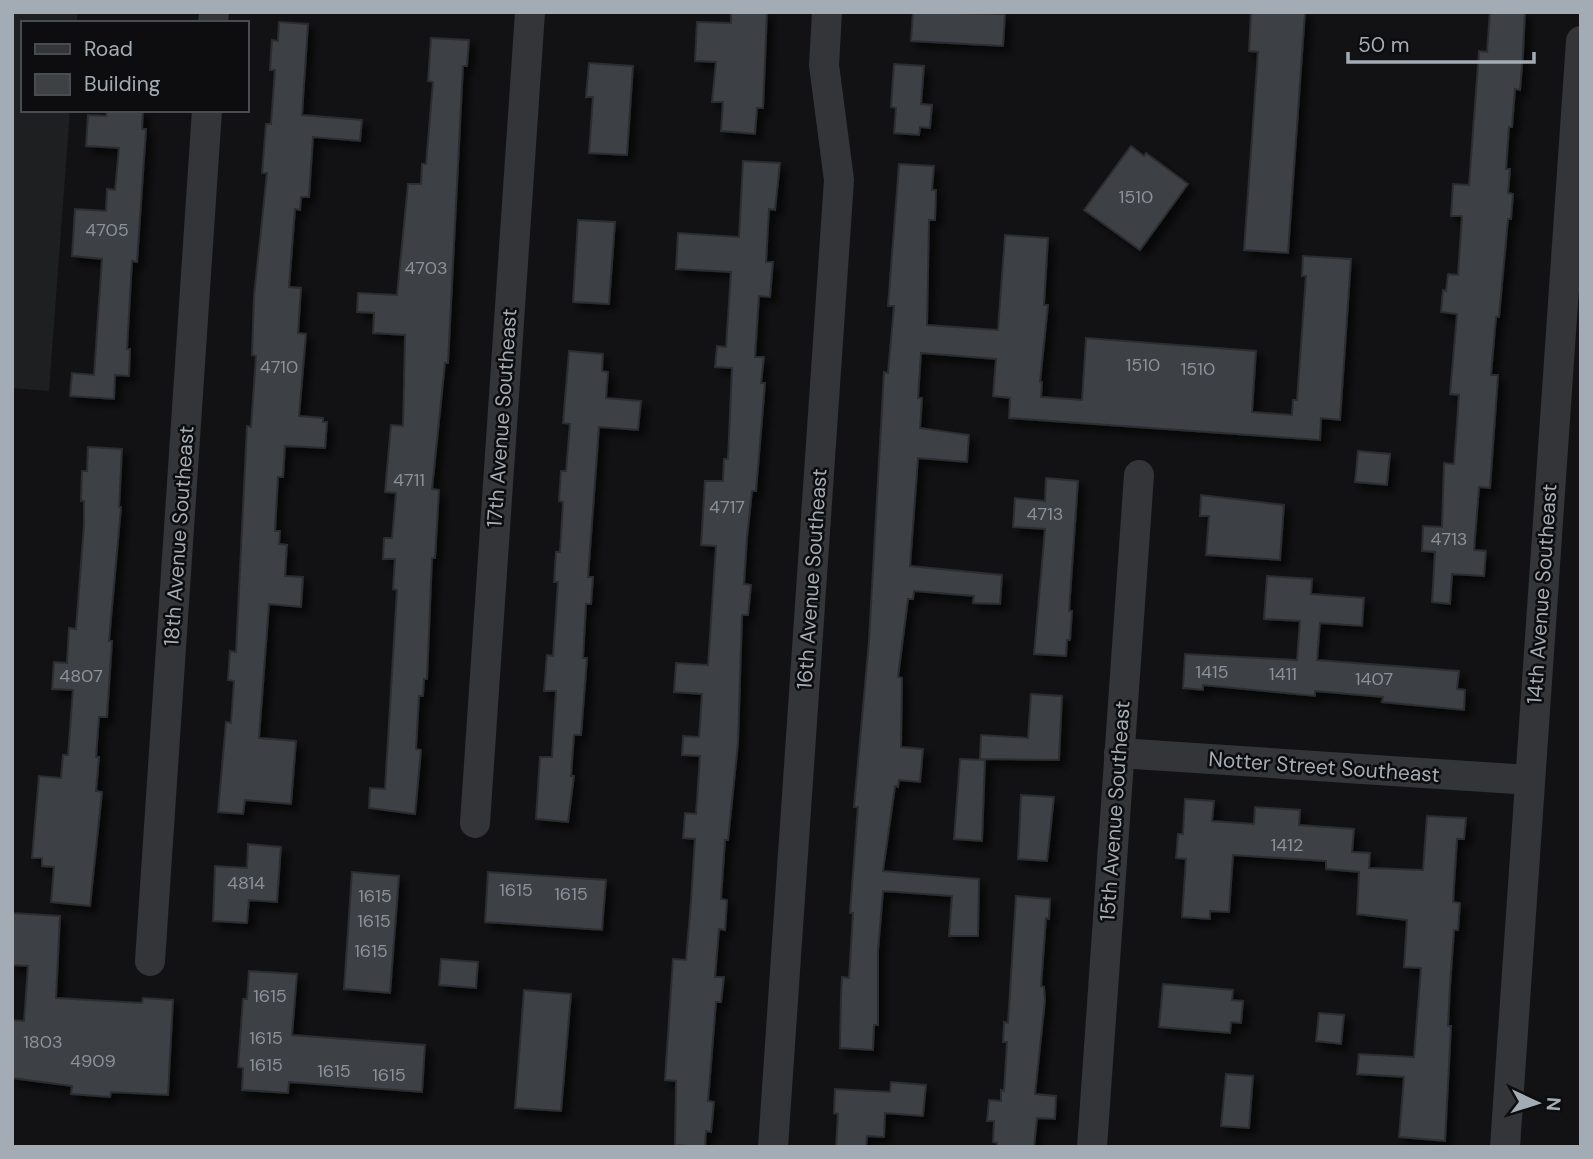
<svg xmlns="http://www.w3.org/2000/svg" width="1593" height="1159" viewBox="0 0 1593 1159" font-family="'DM Sans',sans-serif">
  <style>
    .built { fill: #1e1f21 }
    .building { fill: #3e4144; stroke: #2c2d30; stroke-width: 2; filter: url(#shadow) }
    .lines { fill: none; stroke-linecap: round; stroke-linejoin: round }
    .minor { stroke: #333539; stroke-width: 30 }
    .labels { text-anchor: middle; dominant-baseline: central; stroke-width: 5; stroke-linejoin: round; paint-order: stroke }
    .number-label { font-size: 18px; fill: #8a9199 }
    .street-label { font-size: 21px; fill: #a3acb5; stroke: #0d0d0f }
  </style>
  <defs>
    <filter id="shadow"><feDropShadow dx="6" dy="6" stdDeviation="3.5" flood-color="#0009"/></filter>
  </defs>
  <rect width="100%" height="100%" fill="#121214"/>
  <!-- built -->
  <polygon class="built" points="12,12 77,12 77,23 23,23 23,110 70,110 49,391 12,388"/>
  <!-- building -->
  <g class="building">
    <polygon points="731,12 767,12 763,108 757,108 755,134 721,131 723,102 712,102 716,62 695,61 697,22 731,23"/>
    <polygon points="913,12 1005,14 1003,46 911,41"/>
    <polygon points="1251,12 1305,12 1288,253 1244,250 1258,52 1249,51"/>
    <polygon points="1490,12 1525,12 1523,54 1520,90 1515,89 1512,127 1509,127 1506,169 1510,169 1508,193 1513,194 1511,219 1508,219 1499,317 1496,317 1491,375 1498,375 1490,488 1479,487 1474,550 1486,551 1484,576 1452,574 1450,604 1432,602 1435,552 1422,551 1423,526 1442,527 1444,463 1454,464 1459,395 1450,394 1457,314 1441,312 1443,290 1446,291 1448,274 1458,275 1462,216 1451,216 1453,184 1469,185 1479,51 1487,52"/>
    <polygon points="279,22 308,24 302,115 362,120 360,141 313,137 309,197 301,197 300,210 295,209 289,287 301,288 298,333 306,334 299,416 323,418 323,422 327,422 325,448 285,446 283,477 278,477 275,531 280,531 279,544 287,545 285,576 303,577 301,607 269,604 259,738 296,741 291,804 245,800 243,814 218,812 226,722 231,723 234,681 228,680 230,651 236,652 247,426 251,427 256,356 252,355 254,296 267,173 262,173 266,124 271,124 275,70 270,70 272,40 278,41"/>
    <polygon points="431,38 469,40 467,66 463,66 448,363 445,363 432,489 439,490 435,558 432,558 427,679 424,679 423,696 419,696 416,749 421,750 415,814 369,808 370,788 385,789 397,590 393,589 395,559 383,559 384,538 392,538 396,493 385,492 391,425 403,426 405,335 373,333 374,313 357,312 358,293 397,295 408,184 421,184 422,164 426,164 433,82 428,81"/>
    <polygon points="589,63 633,66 627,155 589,153 593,97 586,97"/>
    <polygon points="894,64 924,66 921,104 932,105 930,128 920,127 919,135 894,133 896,108 891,107"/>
    <polygon points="107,110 143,110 142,129 146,129 137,262 132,261 127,349 130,349 129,376 115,375 114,399 70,396 72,373 94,375 102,259 72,256 75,209 106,211 107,189 115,190 119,148 86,146 88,115 106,116"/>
    <polygon points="1131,146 1144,156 1146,153 1188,184 1140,250 1084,210"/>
    <polygon points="743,161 780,163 775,210 769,209 766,262 773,262 770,297 759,296 755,357 764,357 761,383 765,383 756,491 752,491 747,537 744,584 751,585 748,615 742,615 738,743 728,840 725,840 721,899 727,900 725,930 719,929 715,977 724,977 721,1002 716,1002 708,1101 714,1102 711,1132 706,1131 705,1147 675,1145 676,1081 665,1080 673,959 686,960 691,901 695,839 683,838 685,813 696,814 700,756 682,755 683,736 699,737 702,694 674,692 676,663 708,665 716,546 701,545 705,481 723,481 724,459 728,459 732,368 715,367 717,346 726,347 731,272 676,269 678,233 739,237"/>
    <polygon points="899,164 934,166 932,190 936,190 935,220 929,220 927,325 998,330 1005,235 1048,238 1044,305 1048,305 1040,382 1042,382 1041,397 1082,400 1086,338 1256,351 1252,412 1292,415 1293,400 1297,400 1306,276 1302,276 1303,256 1351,259 1340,420 1321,418 1320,440 1009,418 1010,398 993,396 996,359 921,353 918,398 922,398 920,428 969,435 967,462 918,458 910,566 1002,575 1000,604 973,603 974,596 914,591 913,599 908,599 898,677 902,678 901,747 923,749 920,782 899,780 898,787 895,786 883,871 979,879 978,936 949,936 952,896 883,891 878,951 878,1025 874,1025 873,1050 840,1048 841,998 842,977 849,978 853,913 850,913 858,807 854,807 869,641 884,372 888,373 894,306 888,306"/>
    <polygon points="578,220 615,222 609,304 573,302"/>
    <polygon points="569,351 603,354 602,371 608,372 606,398 641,401 638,430 599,427 588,577 593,577 591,604 586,604 583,658 587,658 581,735 574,735 571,776 574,776 568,822 536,819 540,757 552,757 556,691 544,691 547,655 553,656 558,582 554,582 556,552 560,552 563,502 559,501 561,471 566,471 570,424 563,423"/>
    <polygon points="88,447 122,449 119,507 121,507 109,641 112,641 107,717 99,717 96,757 99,757 96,791 102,792 90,906 51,902 54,867 42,866 42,858 32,858 39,776 61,778 63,755 68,755 73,690 52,689 54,662 67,663 69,628 76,629 84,525 84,501 81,501 82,471 87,471"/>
    <polygon points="1358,451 1390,454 1387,485 1355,482"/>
    <polygon points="1046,478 1078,481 1069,611 1072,611 1070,640 1067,640 1066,656 1034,654 1045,529 1013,527 1015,498 1045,501"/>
    <polygon points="1201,495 1284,505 1280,560 1206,555 1209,516 1200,516"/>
    <polygon points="1267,576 1312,579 1311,594 1364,598 1362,626 1320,623 1317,660 1459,671 1457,689 1465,690 1464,710 1382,702 1383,697 1315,691 1315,696 1203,685 1203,690 1183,688 1185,654 1297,660 1300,621 1264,619"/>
    <polygon points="1031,694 1062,696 1059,760 980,759 981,735 1028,738"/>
    <polygon points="960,759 985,760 982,841 954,839"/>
    <polygon points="1021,795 1054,797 1047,861 1018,859"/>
    <polygon points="1185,799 1214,801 1212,821 1254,824 1255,807 1300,810 1299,825 1354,829 1352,852 1370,853 1369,868 1423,870 1427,816 1466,818 1464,839 1457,839 1453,902 1460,903 1458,930 1454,930 1450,986 1448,1026 1451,1026 1445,1141 1399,1137 1404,1077 1357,1074 1359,1054 1414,1057 1421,968 1404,967 1407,920 1357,914 1359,872 1326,869 1326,861 1233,855 1229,912 1210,911 1210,919 1182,917 1186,859 1176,858 1178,834 1183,834"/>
    <polygon points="248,844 281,847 277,902 249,900 247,923 213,921 215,866 247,868"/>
    <polygon points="352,872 399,876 390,993 344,989"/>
    <polygon points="488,872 606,880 602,930 485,922"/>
    <polygon points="1016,896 1050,899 1049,919 1046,918 1041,986 1044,987 1045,1000 1035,1094 1056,1096 1055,1119 1037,1118 1034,1147 997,1147 997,1143 993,1142 994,1121 987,1121 989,1100 1001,1101 1001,1090 1004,1091 1007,1042 1003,1042 1004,1022 1008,1023"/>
    <polygon points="12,913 60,916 56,998 142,1003 143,998 173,1000 168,1095 111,1092 110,1097 71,1094 72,1086 12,1078 12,1020 24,1021 28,966 12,965"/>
    <polygon points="441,959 478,962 476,988 439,985"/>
    <polygon points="249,971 297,974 292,1035 425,1045 422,1092 289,1082 288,1093 242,1090 243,1068 238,1067 243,999 247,999"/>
    <polygon points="1163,984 1233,990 1232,1000 1243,1001 1241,1023 1231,1022 1230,1033 1159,1027"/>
    <polygon points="524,990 571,994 561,1111 515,1108"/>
    <polygon points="1319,1013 1344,1015 1341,1044 1316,1041"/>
    <polygon points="1226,1074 1253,1076 1249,1128 1221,1126"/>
    <polygon points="891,1082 926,1085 923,1116 885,1113 884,1137 867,1136 866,1147 836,1147 838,1114 834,1113 835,1089 890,1092"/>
  </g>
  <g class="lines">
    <!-- minor -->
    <g class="minor">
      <polyline points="213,23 214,12"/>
      <polyline points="1119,753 1529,780"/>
      <polyline points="475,823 530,12"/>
      <polyline points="150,961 207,110"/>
      <polyline points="773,1147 839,180 824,65 827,12"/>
      <polyline points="1092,1147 1139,475"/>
      <polyline points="1505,1147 1581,41"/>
    </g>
  </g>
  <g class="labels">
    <!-- number labels -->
    <g class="number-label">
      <text x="1136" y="197">1510</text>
      <text x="107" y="230">4705</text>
      <text x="426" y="268">4703</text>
      <text x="1143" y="365">1510</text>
      <text x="279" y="367">4710</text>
      <text x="1198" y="369">1510</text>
      <text x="409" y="480">4711</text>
      <text x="727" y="507">4717</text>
      <text x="1045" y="514">4713</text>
      <text x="1449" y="539">4713</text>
      <text x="1212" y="672">1415</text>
      <text x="1283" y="674">1411</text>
      <text x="81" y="676">4807</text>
      <text x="1374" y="679">1407</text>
      <text x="1287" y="845">1412</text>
      <text x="246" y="883">4814</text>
      <text x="516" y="890">1615</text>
      <text x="571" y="894">1615</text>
      <text x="375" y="896">1615</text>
      <text x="374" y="921">1615</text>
      <text x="371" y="951">1615</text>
      <text x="270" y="996">1615</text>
      <text x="266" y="1038">1615</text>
      <text x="43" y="1042">1803</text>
      <text x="93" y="1061">4909</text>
      <text x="266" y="1065">1615</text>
      <text x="334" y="1071">1615</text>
      <text x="389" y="1075">1615</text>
    </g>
    <!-- street labels -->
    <g class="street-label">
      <text transform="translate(502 418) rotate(-86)">17th Avenue Southeast</text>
      <text transform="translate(179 536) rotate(-86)">18th Avenue Southeast</text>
      <text transform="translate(812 579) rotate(-86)">16th Avenue Southeast</text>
      <text transform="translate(1542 594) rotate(-86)">14th Avenue Southeast</text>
      <text transform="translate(1324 767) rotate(4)">Notter Street Southeast</text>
      <text transform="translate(1115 811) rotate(-86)">15th Avenue Southeast</text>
    </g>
  </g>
  <!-- border -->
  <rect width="1593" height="1159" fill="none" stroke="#a3acb5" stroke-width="28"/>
  <!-- legend -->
  <rect x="21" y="21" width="228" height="91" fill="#0d0d0f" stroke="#494d51" stroke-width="2"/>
  <rect x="35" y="44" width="35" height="10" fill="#333539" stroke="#494d51" stroke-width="2"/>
  <text x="84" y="56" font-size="21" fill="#a3acb5">Road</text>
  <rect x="35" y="74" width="35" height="21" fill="#3e4144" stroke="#494d51" stroke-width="2"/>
  <text x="84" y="91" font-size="21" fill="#a3acb5">Building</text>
  <!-- north arrow -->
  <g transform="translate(1537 1103) rotate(94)" stroke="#0d0d0f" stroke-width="5" paint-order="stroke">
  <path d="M0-5L12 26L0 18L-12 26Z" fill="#a3acb5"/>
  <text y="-10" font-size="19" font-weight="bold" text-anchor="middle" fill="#a3acb5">N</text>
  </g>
  <!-- scale -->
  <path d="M1348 52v10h186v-10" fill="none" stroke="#a3acb5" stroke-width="3.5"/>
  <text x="1358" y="52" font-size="21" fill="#a3acb5" stroke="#0d0d0f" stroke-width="5" paint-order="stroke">50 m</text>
</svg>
